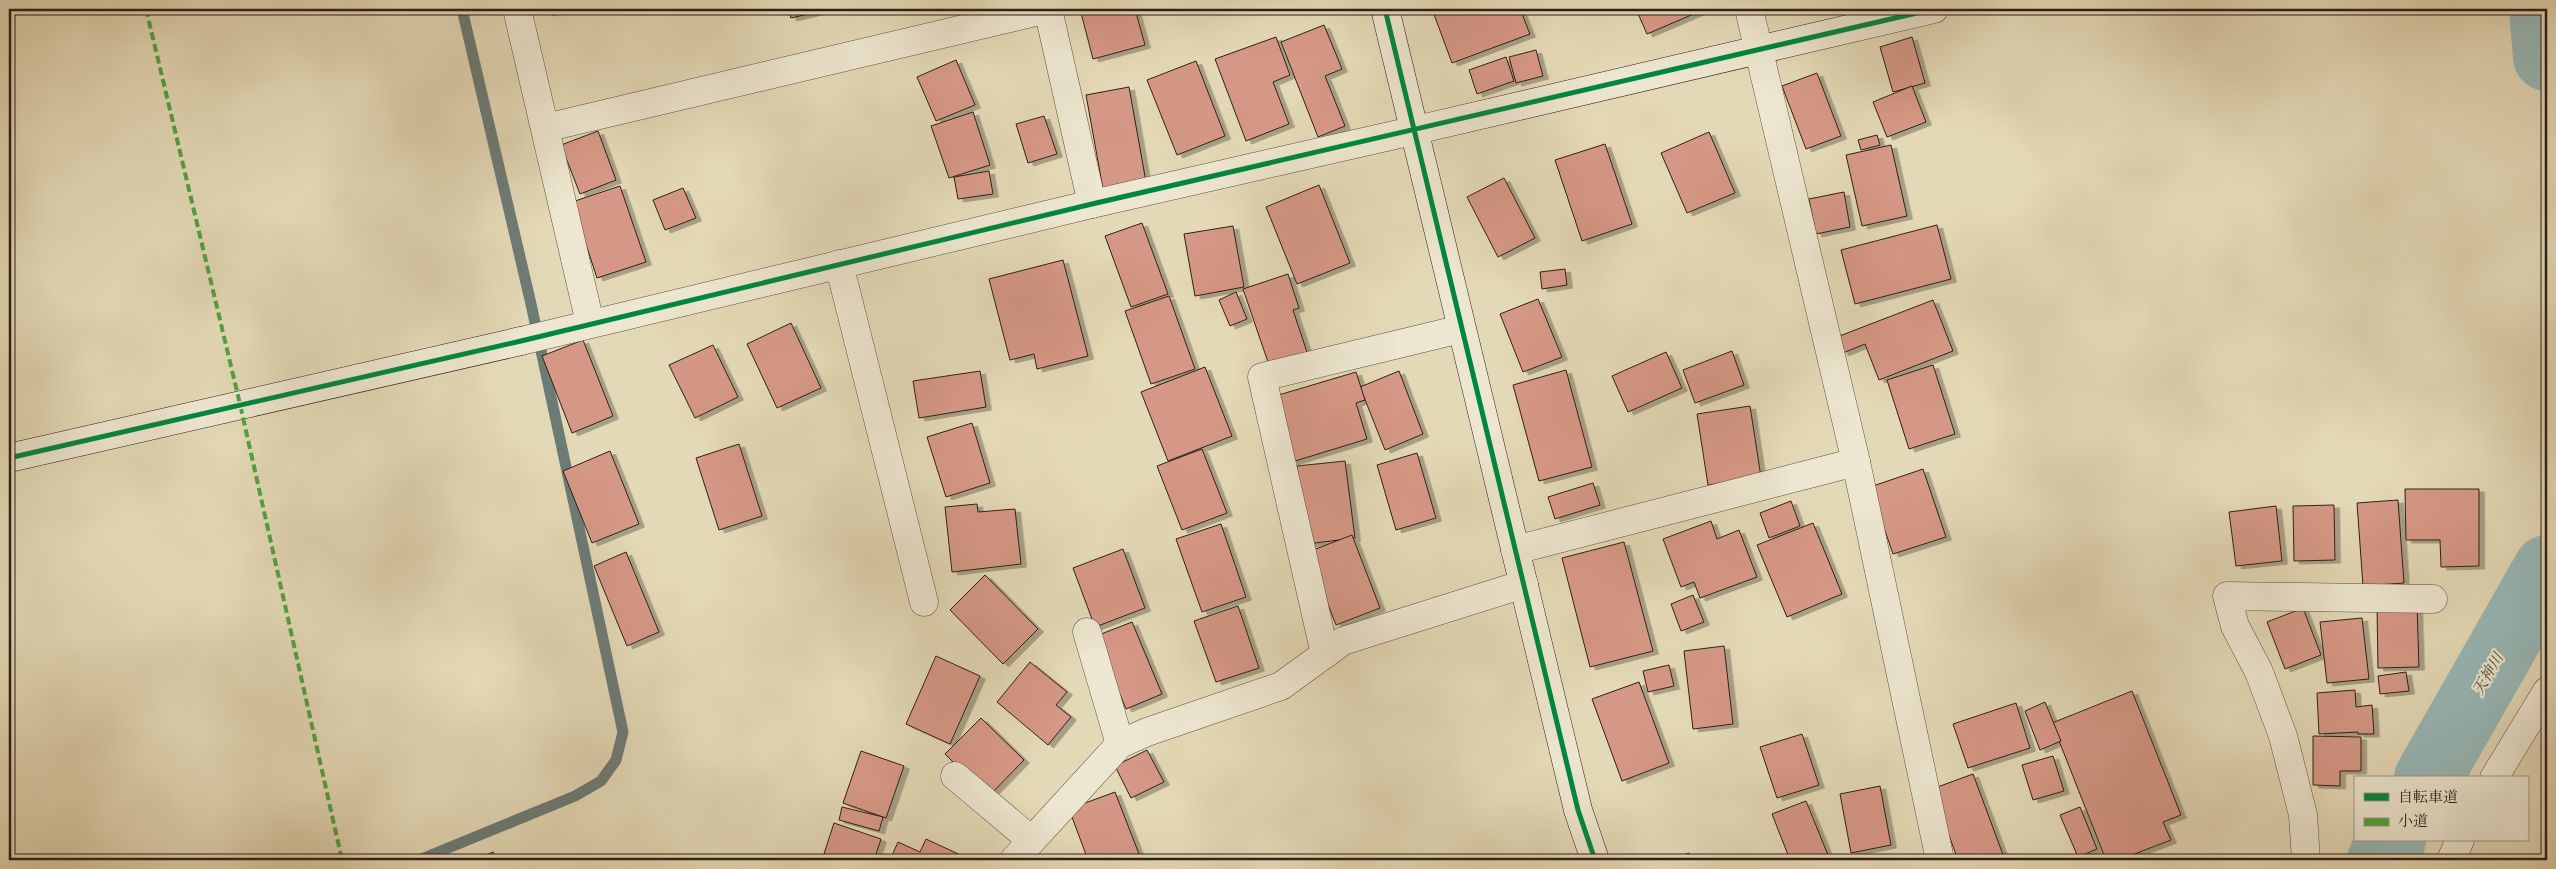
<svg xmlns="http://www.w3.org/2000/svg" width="2556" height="869" viewBox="0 0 2556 869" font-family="Alegreya,'Noto Serif JP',serif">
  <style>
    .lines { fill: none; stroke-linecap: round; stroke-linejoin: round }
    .stream { stroke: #6d7b77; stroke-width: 11 }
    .river { stroke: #98b8b7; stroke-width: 68 }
    .building { fill: #d69886; stroke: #2d1f17; filter: url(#shadow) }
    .street-casing { stroke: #5b4e3f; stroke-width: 29 }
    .secondary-casing { stroke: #2d1f17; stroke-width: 29 }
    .street { stroke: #ede6d0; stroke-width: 28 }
    .secondary { stroke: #ede6d0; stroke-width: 28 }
    .quiet { stroke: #52a240; stroke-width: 4; stroke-dasharray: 8 4; stroke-linecap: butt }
    .cycleway-casing { stroke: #ede6d0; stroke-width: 8 }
    .cycleway { stroke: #00873e; stroke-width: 5 }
    .labels { text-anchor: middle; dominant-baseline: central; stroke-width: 4.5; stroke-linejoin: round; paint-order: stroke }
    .water-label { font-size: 15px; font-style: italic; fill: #4d4d47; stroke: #ede6d0 }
  </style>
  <defs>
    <filter id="shadow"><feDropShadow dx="5.5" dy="3" stdDeviation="0" flood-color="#0004"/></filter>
  </defs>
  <rect width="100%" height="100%" fill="#e4d9b6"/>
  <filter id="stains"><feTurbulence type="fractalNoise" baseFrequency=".004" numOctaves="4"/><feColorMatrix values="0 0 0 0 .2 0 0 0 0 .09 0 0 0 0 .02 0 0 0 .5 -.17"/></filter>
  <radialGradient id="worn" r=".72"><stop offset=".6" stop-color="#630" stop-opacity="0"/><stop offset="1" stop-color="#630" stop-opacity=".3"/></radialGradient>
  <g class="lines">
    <!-- stream -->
    <polyline class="stream" points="419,860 575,796 601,781 616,760 623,732 531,304 462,9"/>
    <!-- river -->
    <g class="river">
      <polyline points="2543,9 2547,57"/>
      <polyline points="2428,778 2547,569"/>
      <polyline points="2381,860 2392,840"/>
    </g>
  </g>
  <!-- building -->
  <g class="building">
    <polygon points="545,9 562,9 547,13"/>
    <polygon points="788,9 830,9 791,18"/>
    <polygon points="1080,9 1135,9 1145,45 1093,59"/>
    <polygon points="1432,9 1520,9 1530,34 1452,63"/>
    <polygon points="1636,9 1702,9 1703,10 1647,34"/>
    <polygon points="1324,25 1342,69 1325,76 1345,126 1318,137 1281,42"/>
    <polygon points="1276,37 1290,75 1273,82 1289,124 1246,141 1215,59"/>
    <polygon points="1912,37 1925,83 1893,92 1880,47"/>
    <polygon points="1536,50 1543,76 1516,83 1509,57"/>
    <polygon points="1506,57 1514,81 1477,94 1469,70"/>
    <polygon points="956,60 975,105 936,121 917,77"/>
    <polygon points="1196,61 1225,136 1177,155 1147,80"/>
    <polygon points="1817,73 1841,136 1806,149 1782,86"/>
    <polygon points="1912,86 1926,122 1887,137 1873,102"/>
    <polygon points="1129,87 1146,182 1103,189 1086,95"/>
    <polygon points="973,112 990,165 949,178 931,126"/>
    <polygon points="1044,116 1057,154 1028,163 1016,124"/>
    <polygon points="598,131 616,180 580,194 561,145"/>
    <polygon points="1709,132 1735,193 1687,213 1661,153"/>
    <polygon points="1877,135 1880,145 1861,150 1858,140"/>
    <polygon points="1605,144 1632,224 1582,241 1555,160"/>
    <polygon points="1891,145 1907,216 1862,226 1846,155"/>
    <polygon points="989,171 993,194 958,199 954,177"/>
    <polygon points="1504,178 1535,238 1498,257 1467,197"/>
    <polygon points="1319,185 1350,263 1297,284 1266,207"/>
    <polygon points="620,186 646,262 597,278 572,202"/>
    <polygon points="683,188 696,218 665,230 653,200"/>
    <polygon points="1844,192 1850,227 1816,234 1809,199"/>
    <polygon points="1142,223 1168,294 1131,307 1105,236"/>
    <polygon points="1937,225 1951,279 1855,304 1841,250"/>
    <polygon points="1233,226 1244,287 1195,296 1184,234"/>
    <polygon points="1063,260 1088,356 1037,369 1034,354 1010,360 989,279"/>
    <polygon points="1565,269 1567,285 1542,289 1540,272"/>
    <polygon points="1288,274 1299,308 1293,310 1307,352 1269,365 1243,289"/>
    <polygon points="1236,292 1247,319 1230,326 1219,300"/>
    <polygon points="1169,296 1195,369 1151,384 1125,311"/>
    <polygon points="1538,299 1562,357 1523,372 1500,314"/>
    <polygon points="1933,300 1953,351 1879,380 1865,344 1843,353 1837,337"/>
    <polygon points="791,323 821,388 777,408 747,344"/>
    <polygon points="583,340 613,416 572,433 542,356"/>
    <polygon points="713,345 738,397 695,418 669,365"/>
    <polygon points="1732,351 1744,385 1695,403 1683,370"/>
    <polygon points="1666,352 1682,388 1628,412 1612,376"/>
    <polygon points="1933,365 1955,434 1909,449 1887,380"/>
    <polygon points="1205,367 1232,436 1168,461 1141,392"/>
    <polygon points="1566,370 1592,467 1539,481 1513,385"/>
    <polygon points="980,371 986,407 919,418 913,381"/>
    <polygon points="1399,371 1423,434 1385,450 1360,387"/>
    <polygon points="1356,372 1365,400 1356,403 1367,439 1292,462 1272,397"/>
    <polygon points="1750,406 1761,477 1708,485 1697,414"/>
    <polygon points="972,423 990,483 946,497 927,437"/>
    <polygon points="739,444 762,516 719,530 696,458"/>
    <polygon points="1202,449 1227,513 1182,530 1157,466"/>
    <polygon points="610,451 639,524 592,543 563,471"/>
    <polygon points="1417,453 1436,518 1396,530 1377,465"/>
    <polygon points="1345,461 1355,538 1307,544 1297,466"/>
    <polygon points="1923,469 1946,537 1893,554 1870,487"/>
    <polygon points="1593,483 1600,505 1555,519 1548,497"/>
    <polygon points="2405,489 2479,489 2479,566 2441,567 2440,540 2406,540"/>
    <polygon points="2398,500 2404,583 2363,586 2357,503"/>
    <polygon points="1791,501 1800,526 1769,538 1760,513"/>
    <polygon points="977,504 978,512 1015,509 1021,564 952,572 945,507"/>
    <polygon points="2334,505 2335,560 2294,561 2293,506"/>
    <polygon points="2276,506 2282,561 2236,566 2229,512"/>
    <polygon points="1711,521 1717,539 1739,530 1757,577 1700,598 1694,582 1681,587 1663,539"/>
    <polygon points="1813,523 1842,594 1787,617 1757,545"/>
    <polygon points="1221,524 1246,597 1202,612 1176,539"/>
    <polygon points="1352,535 1380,608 1336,625 1308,552"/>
    <polygon points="1624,542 1653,651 1590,667 1562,558"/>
    <polygon points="1123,549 1145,608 1095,627 1073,568"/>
    <polygon points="626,552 659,632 627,646 594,566"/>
    <polygon points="985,575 1038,629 1003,664 950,610"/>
    <polygon points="1693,595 1704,622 1681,631 1671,604"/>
    <polygon points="2417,605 2419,667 2378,668 2377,606"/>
    <polygon points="1238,606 1259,668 1216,682 1194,621"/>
    <polygon points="2303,608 2321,655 2285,669 2267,622"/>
    <polygon points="2362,618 2369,679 2327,683 2320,622"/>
    <polygon points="1132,622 1162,694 1126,709 1096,636"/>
    <polygon points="1724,646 1733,724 1693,729 1684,651"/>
    <polygon points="936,656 980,676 950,744 906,724"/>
    <polygon points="1030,662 1067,692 1056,705 1071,717 1048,745 997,702"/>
    <polygon points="1669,665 1674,686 1648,692 1643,671"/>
    <polygon points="2406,672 2409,691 2380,694 2378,676"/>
    <polygon points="1639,682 1669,763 1622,781 1592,699"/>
    <polygon points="2355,690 2356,707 2372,705 2374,734 2358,734 2358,732 2319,734 2317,693"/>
    <polygon points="2132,691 2181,815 2163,822 2171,840 2119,860 2106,860 2052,723"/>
    <polygon points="2045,702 2061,741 2040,750 2025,711"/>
    <polygon points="2016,703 2030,748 1968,768 1953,724"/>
    <polygon points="981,718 1024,760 988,797 945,754"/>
    <polygon points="1802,734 1819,785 1777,798 1760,747"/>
    <polygon points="2313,736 2361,737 2361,771 2340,771 2340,786 2313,785"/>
    <polygon points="1147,750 1164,782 1131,798 1115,766"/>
    <polygon points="861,751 904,766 886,818 843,803"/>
    <polygon points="2053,756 2064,791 2033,800 2022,765"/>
    <polygon points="1973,774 2005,860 1958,860 1932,789"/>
    <polygon points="1880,786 1891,845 1851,853 1840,794"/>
    <polygon points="1115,792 1139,854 1123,860 1088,860 1069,809"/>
    <polygon points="1806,801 1828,855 1814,860 1790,860 1772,814"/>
    <polygon points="842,807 883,817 879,831 839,820"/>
    <polygon points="2080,807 2097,849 2078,857 2060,815"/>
    <polygon points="834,823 881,839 874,860 822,860"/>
    <polygon points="926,839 967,858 966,860 890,860 898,842 920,852"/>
    <polygon points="493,852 497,860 475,860"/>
    <polygon points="1689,853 1692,860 1670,860"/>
  </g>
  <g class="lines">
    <!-- street casing -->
    <g class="street-casing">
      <g id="street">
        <polyline points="517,9 590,323"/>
        <polyline points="1749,9 1856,462 1940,860"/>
        <polyline points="545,128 1048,9 1092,204"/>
        <polyline points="839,264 924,602"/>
        <polyline points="521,341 1092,204 1412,131"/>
        <polyline points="1515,550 1856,462"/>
        <polyline points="1087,632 1120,744"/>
        <polyline points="1325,654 1262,377 1461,329"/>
        <polyline points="955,776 1031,840"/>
        <polyline points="2494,778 2547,691"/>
        <polyline points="1014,860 1120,744 1147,732 1281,686 1343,641 1524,584"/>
        <polyline points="2306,860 2303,815 2283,736 2259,672 2235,626 2227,596 2433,599"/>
        <polyline points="2451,860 2460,840"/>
      </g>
    </g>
    <!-- secondary casing -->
    <g class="secondary-casing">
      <g id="secondary">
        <polyline points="1385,9 1578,810 1595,860"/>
        <polyline points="1412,131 1934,9"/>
        <polyline points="9,458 521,341"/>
      </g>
    </g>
    <!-- street -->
    <use href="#street" class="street"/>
    <!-- secondary -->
    <use href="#secondary" class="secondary"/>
    <!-- quiet -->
    <polyline class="quiet" points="146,9 240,404 342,860"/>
    <!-- cycleway casing -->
    <g class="cycleway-casing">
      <g id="cycleway">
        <polyline points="1385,9 1578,810 1595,860"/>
        <polyline points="9,458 521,341 1092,204 1934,9"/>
      </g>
    </g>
    <!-- cycleway -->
    <use href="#cycleway" class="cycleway"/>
  </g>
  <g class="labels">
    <!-- water labels -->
    <g class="water-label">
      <text transform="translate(2488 674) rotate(-60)">天神川</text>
    </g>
  </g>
  <!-- margin -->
  <rect width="2556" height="869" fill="none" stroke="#e4d9b6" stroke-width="30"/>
  <rect x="10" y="10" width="2536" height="849" fill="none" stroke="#2d1f17" stroke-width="2.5"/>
  <rect x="15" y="15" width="2526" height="839" fill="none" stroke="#2d1f17"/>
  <!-- legend -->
  <rect x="2354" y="776" width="175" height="65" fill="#ede6d0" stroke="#a09686"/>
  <rect x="2364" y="793" width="25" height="8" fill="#00873e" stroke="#a09686"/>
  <text x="2398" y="802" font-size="15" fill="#2d1f17">自転車道</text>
  <rect x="2364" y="818" width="25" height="8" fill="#52a240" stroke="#a09686"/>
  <text x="2398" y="826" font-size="15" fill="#2d1f17">小道</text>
  <rect width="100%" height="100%" filter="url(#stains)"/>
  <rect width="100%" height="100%" fill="url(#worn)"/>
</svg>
